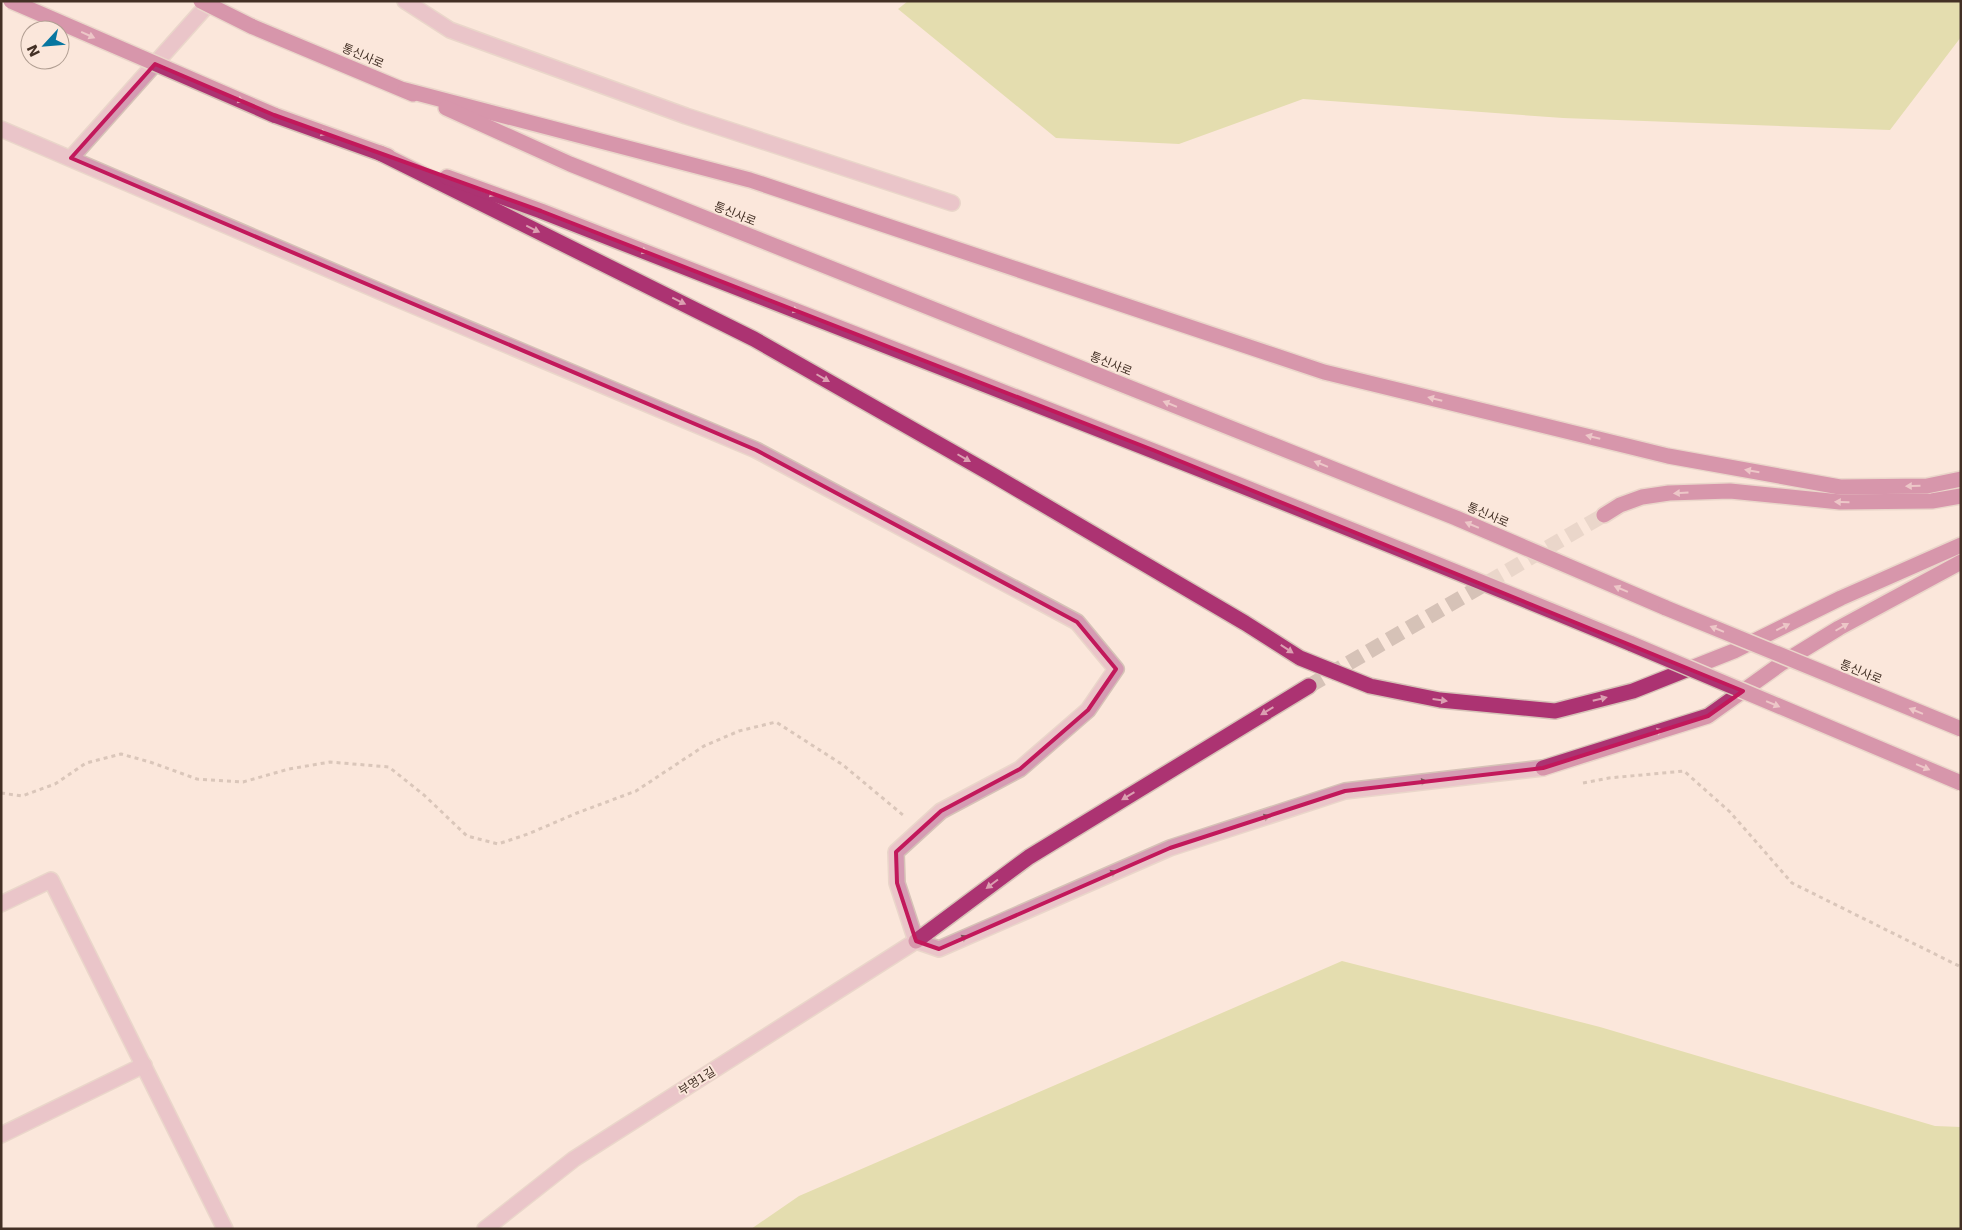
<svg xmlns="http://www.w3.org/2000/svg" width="1962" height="1230" viewBox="0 0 1962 1230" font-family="'DejaVu Sans','Noto Sans KR',sans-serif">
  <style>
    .green { fill: #c8d07b }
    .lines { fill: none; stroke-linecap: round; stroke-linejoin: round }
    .highway-tunnel { stroke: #d6c2b7; stroke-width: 15; stroke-dasharray: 15 8; stroke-linecap: butt }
    .minor-casing { stroke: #d6c2b7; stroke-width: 18 }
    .highway-casing { stroke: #d6c2b7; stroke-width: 18 }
    .path { stroke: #b19e92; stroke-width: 3; stroke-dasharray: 4 4; stroke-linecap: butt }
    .minor { stroke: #d59bb3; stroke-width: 15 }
    .highway { stroke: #ac3372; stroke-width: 15 }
    .highway-bridge-casing { stroke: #d6c2b7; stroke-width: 18; stroke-linecap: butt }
    .highway-bridge { stroke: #ac3372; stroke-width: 15 }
    .oneway { fill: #db9fb1 }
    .oneway2 { fill: #765557 }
    .marked { fill: none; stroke: #c2185b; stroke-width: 4; stroke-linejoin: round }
    .labels { text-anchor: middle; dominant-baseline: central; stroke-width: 4; stroke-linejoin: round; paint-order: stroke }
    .street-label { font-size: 12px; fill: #433025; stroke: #fbe7db }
  </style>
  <rect width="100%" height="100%" fill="#fbe7db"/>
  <!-- green -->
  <g class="green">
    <polygon points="908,1 1961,1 1961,37 1890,130 1563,118 1303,99 1179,144 1056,138 898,9"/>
    <polygon points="1342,961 1600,1027 1935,1126 1961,1127 1961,1229 751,1229 799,1196"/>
  </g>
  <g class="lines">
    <!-- highway-tunnel -->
    <polyline class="highway-tunnel" points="1309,686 1604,515"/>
    <!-- minor casing -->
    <g class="minor-casing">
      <g id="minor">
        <polyline points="405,1 450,30 686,116 952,203"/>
        <polyline points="1,129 393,297 756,450 1077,622 1116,669 1088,710 1020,769 941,811 896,852 897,883 916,941"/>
        <polyline points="71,158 211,1"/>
        <polyline points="1,904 51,880 225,1229"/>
        <polyline points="916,941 939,949 1170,848 1345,791 1543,768"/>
        <polyline points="1,1135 144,1065"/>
        <polyline points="485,1229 574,1159 916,941"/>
      </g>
    </g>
    <!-- highway casing -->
    <g class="highway-casing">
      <g id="highway">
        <polyline points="251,26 413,94"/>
        <polyline points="405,90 750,180 1324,372 1668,456 1840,487 1927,486 1961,479"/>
        <polyline points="446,108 570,164 1456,518 1666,608"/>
        <polyline points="274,115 388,156"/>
        <polyline points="380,153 754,339 993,475 1245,623 1300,658 1370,686 1440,700 1555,711 1633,691 1734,651 1841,598 1961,545"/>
        <path d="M447,177L541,211C905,354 1270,494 1632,644"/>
        <polyline points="1604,515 1620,505 1642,497 1669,493 1730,491 1840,502 1932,501 1961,496"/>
        <polyline points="1543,768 1708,716 1782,663 1839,628 1961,562"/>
        <polyline points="916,941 1029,857 1309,686"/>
      </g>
    </g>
    <!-- path -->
    <g class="path">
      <polyline points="1583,783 1609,778 1684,771 1730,812 1792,883 1961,967"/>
      <polyline points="1,793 22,796 55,784 86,763 121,754 150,762 197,779 243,782 289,769 330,762 389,767 424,795 467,836 498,844 528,834 577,813 636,791 704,746 739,731 776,722 843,765 903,815"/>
    </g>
    <!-- minor -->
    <use href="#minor" class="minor"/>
    <!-- highway -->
    <use href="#highway" class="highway"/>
    <!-- highway-bridge casing -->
    <g class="highway-bridge-casing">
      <g id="highway-bridge">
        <polyline points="11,1 274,115"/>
        <polyline points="201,1 251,26"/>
        <polyline points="1666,608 1961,729"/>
        <polyline points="1632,644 1961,783"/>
      </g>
    </g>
    <!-- highway-bridge -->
    <use href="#highway-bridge" class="highway-bridge"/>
  </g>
  <!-- one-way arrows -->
  <defs><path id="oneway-solid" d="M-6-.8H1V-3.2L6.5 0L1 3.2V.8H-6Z" transform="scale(1.25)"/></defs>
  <g class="oneway">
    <use href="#oneway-solid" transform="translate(88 35) rotate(24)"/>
    <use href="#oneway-solid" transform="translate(237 99) rotate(23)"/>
    <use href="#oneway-solid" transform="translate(320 132) rotate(20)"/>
    <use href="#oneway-solid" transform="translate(489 193) rotate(20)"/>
    <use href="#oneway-solid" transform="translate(533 229) rotate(26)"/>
    <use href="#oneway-solid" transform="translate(641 250) rotate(21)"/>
    <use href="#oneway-solid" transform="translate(679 301) rotate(26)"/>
    <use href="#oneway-solid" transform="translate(792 309) rotate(21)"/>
    <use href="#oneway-solid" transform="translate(823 378) rotate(30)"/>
    <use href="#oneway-solid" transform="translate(1435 399) rotate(-166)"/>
    <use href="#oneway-solid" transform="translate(1170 404) rotate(-158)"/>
    <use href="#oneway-solid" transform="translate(1593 437) rotate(-166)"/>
    <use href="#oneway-solid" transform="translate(964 458) rotate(30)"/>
    <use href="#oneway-solid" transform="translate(1321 464) rotate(-158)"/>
    <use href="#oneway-solid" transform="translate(1752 471) rotate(-170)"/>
    <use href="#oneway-solid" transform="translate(1913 486) rotate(179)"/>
    <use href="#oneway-solid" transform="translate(1681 493) rotate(177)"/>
    <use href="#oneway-solid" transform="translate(1842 502) rotate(-178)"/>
    <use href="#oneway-solid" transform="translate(1472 525) rotate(-157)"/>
    <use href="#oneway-solid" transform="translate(1621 589) rotate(-157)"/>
    <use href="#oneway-solid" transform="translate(1783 627) rotate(-26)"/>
    <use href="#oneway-solid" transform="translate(1842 627) rotate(-30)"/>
    <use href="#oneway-solid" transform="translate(1717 629) rotate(-158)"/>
    <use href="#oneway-solid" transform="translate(1287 649) rotate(33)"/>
    <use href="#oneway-solid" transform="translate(1600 699) rotate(-14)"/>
    <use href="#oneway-solid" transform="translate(1440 700) rotate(8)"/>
    <use href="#oneway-solid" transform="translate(1773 704) rotate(23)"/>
    <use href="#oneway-solid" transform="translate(1267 711) rotate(149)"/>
    <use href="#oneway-solid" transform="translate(1916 711) rotate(-158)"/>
    <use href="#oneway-solid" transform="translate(1656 732) rotate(-18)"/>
    <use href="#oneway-solid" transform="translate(1923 767) rotate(23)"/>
    <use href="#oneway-solid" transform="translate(1128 796) rotate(149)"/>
    <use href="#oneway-solid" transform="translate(992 884) rotate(143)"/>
  </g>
  <g class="oneway2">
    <use href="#oneway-solid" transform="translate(1420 782) rotate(-7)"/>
    <use href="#oneway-solid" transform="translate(1263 818) rotate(-18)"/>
    <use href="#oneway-solid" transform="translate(1110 874) rotate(-24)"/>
    <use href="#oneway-solid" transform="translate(961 939) rotate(-23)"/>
  </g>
  <!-- marked area -->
  <path d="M0 0H1962V1230H0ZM155,64L274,115L541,211L1153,450L1743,691L1708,716L1543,768L1345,791L1170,848L939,949L916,941L897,883L896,852L941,811L1020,769L1088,710L1116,669L1077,622L756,450L71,158Z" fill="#fbe7db" fill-opacity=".55" fill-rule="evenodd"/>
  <path class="marked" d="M155,64L274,115L541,211L1153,450L1743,691L1708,716L1543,768L1345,791L1170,848L939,949L916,941L897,883L896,852L941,811L1020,769L1088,710L1116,669L1077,622L756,450L71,158Z"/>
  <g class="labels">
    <!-- street labels -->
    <g class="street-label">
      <text transform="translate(363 56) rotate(23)">통신사로</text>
      <text transform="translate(735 214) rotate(22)">통신사로</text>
      <text transform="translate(1111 364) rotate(22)">통신사로</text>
      <text transform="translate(1488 515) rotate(23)">통신사로</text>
      <text transform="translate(1861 672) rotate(22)">통신사로</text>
      <text transform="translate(697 1081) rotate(-32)">부명1길</text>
    </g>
  </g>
  <!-- border -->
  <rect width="1962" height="1230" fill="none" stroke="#433025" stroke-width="5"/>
  <!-- north arrow -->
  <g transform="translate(45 45) rotate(244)"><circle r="24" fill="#fbe7db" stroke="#b19e92"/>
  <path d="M0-4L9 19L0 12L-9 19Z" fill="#0776a0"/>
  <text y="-8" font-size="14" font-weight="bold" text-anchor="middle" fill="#433025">N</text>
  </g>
</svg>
